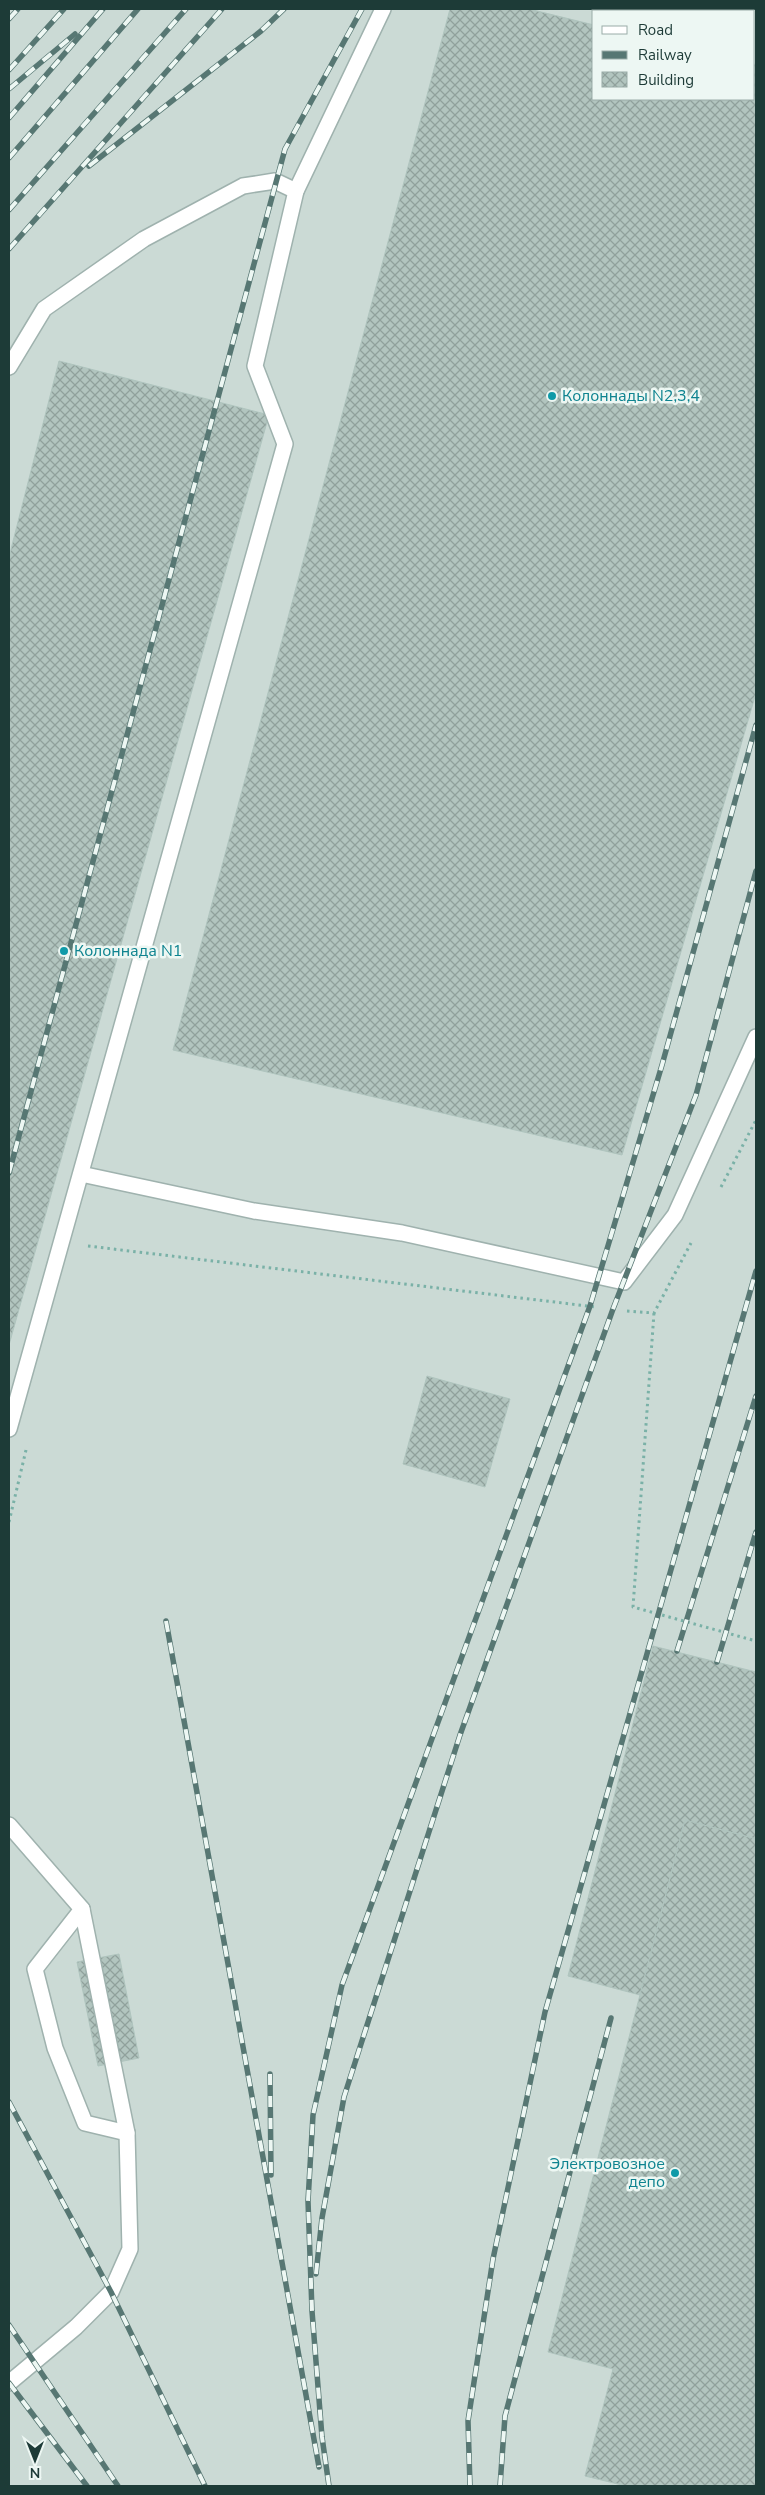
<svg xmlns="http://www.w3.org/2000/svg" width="765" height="2495" viewBox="0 0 765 2495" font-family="'Nunito Sans',sans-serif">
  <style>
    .built { fill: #cbdad5; fill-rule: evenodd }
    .building { fill: url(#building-cross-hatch); stroke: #afc4be }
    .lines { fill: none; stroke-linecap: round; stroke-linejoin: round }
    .minor-casing { stroke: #9fb2ae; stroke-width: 18 }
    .path { stroke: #7ab1a7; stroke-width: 3; stroke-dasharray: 2.5 4; stroke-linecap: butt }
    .minor { stroke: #fff; stroke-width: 15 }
    .rail-casing { stroke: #577773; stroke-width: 5.5 }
    .rail { stroke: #edf7f3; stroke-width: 4; stroke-dasharray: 11; stroke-linecap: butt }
    .culture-dot { fill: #0f9aa8; stroke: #edf7f3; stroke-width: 2 }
    .labels { text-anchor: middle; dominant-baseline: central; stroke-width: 5; stroke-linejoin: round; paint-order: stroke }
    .culture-label { font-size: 16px; fill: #0d838f; stroke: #edf7f3; text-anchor: start }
  </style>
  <defs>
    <pattern id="building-cross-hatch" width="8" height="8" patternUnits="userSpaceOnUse" patternTransform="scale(1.25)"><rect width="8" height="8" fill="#b2c5bf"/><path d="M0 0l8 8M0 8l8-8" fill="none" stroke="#90a19c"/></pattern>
  </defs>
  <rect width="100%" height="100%" fill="#dceae6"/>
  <!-- built -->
  <path class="built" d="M9,9H756V2486H9ZM594,11H754V99H594Z"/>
  <!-- building -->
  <g class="building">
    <polygon points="450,9 529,9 594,25 594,99 754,99 754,64 756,65 756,693 622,1155 173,1050"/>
    <polygon points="59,361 269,415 9,1345 9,557"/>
    <polygon points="427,1376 510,1399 485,1487 403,1464"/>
    <polygon points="653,1646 756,1672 756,1839 685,1820 640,1995 568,1976"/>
    <polygon points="685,1820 756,1839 756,2486 626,2486 585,2476 613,2369 548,2352"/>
    <polygon points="119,1954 139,2058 98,2066 77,1962"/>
  </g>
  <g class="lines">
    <!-- minor casing -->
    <g class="minor-casing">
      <g id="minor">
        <polyline points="9,367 44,309 144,239 243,186 275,181 296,191"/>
        <polyline points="81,1174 254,1211 402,1233 624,1282 675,1215 756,1037"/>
        <polyline points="9,1429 285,444 255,366 296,191 383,9"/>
        <polyline points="9,1825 82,1909 35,1969 55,2048 85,2123 127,2133 130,2249 111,2292 76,2327 9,2383"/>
        <polyline points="82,1909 127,2133"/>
      </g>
    </g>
    <!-- path -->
    <g class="path">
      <polyline points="721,1187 756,1120"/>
      <polyline points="88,1246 596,1307"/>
      <polyline points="627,1311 654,1313 691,1243"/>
      <polyline points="654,1313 633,1607 756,1641"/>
      <polyline points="9,1522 26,1450"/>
    </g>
    <!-- minor -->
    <use href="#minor" class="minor"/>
    <!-- rail casing -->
    <g class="rail-casing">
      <g id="rail">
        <polyline points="9,19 18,9"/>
        <polyline points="9,70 64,9"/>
        <polyline points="9,89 75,34"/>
        <polyline points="9,118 103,9"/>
        <polyline points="9,158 138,9"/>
        <polyline points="89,166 261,31 284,9"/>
        <polyline points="9,210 186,9"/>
        <polyline points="9,249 222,9"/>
        <polyline points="9,1173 285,149 362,9"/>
        <polyline points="166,1621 319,2467"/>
        <polyline points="677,1651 756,1396"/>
        <polyline points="717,1662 756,1532"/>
        <polyline points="270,2074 271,2175"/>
        <polyline points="9,2102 111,2292 205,2486"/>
        <polyline points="316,2274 322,2218 344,2097 460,1735 613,1309 696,1095 756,871"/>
        <polyline points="9,2325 118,2486"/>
        <polyline points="9,2383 87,2486"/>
        <polyline points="329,2486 322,2437 312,2311 308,2201 313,2115 342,1985 590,1306 662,1065 756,725"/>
        <polyline points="470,2486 468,2421 493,2259 545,2012 756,1271"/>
        <polyline points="500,2486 505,2416 611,2018"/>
      </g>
    </g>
    <!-- rail -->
    <use href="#rail" class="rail"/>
  </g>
  <!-- markers -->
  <g class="culture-dot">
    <circle cx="552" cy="396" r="5"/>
    <circle cx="64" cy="951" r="5"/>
    <circle cx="675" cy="2173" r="5"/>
  </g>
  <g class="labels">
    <!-- culture labels -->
    <g class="culture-label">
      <text x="562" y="396">Колоннады N2,3,4</text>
      <text x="74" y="951">Колоннада N1</text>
      <text x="665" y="2164" text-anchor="end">Электровозное<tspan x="665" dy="18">депо</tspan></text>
    </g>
  </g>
  <!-- border -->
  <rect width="765" height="2495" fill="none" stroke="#1d3b37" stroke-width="20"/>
  <!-- legend -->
  <rect x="592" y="10" width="162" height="90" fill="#edf7f3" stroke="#9aaca8"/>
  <rect x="602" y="26" width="25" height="8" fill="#ffffff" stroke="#9aaca8"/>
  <text x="638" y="35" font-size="15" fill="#1d3b37">Road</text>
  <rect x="602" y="51" width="25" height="8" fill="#577773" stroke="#9aaca8"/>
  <text x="638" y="60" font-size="15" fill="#1d3b37">Railway</text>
  <rect x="602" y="72" width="25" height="15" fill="url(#building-cross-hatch)" stroke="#9aaca8"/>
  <text x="638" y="85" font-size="15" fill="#1d3b37">Building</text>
  <!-- north arrow -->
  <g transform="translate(35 2460) rotate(180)" stroke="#edf7f3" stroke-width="4" paint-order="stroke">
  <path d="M0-4L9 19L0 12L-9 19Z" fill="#1d3b37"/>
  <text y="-8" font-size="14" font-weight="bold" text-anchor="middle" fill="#1d3b37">N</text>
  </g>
</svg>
